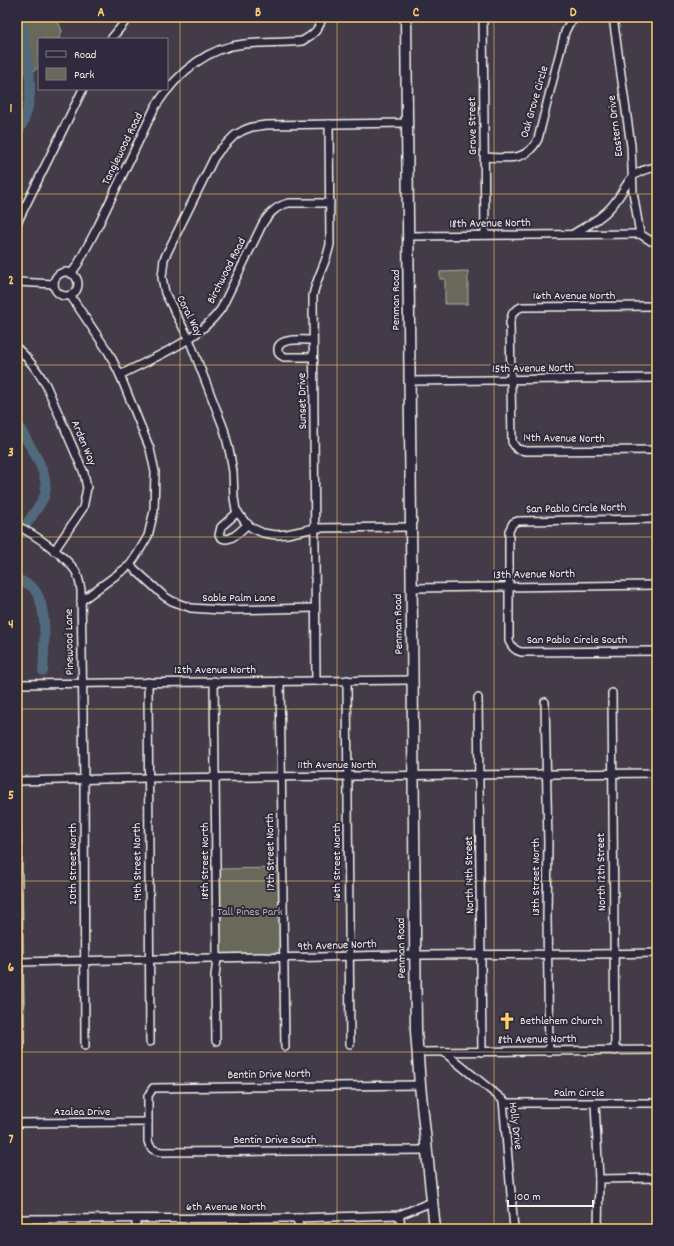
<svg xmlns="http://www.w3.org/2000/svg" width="674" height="1246" viewBox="0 0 674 1246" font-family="Dekko,sans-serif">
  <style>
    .green { fill: #68695a; stroke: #aeada1 }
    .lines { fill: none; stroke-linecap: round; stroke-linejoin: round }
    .river { stroke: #51697c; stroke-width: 10 }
    .street-casing { stroke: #f4f1e8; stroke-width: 10 }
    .secondary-casing { stroke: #f4f1e8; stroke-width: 13 }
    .street { stroke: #2f2a3d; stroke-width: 7 }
    .secondary { stroke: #2f2a3d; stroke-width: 10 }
    .grid { fill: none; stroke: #ffd166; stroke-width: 1; stroke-opacity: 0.55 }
    .labels { text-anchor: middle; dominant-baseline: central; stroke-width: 4; stroke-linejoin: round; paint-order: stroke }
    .street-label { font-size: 12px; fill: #f4f1e8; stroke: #2f2a3d }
    .park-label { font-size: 12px; fill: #b5b4a8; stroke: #2f2a3d }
    .poi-label { font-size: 12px; fill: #f4f1e8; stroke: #2f2a3d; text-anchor: start }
    .neatline { fill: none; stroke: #ffd166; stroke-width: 1.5 }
    .grid-label { font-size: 13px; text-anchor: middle; font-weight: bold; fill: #ffd166 }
  </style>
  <rect width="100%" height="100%" fill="#433b48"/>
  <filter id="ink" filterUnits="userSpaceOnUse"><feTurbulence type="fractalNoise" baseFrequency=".025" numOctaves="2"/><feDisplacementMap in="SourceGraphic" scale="8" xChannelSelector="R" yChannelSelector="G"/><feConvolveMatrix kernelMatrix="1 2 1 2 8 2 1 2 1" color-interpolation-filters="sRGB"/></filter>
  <g filter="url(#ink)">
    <!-- green -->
    <g class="green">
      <polygon points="17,17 56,17 62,31 59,39 39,39 39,67 27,76 17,64"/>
      <polygon points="468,271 468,304 445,304 445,279 440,279 440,272"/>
      <polygon points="279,868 281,954 220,954 220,869"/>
    </g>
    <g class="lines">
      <!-- river -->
      <g class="river">
        <path d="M17,134C39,99 28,63 22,25L23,17"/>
        <path d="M17,423C27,443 50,471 45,494C43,502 23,529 17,536"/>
        <path d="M17,579C22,582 30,584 33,588C49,606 44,649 43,671"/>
      </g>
      <!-- street casing -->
      <g class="street-casing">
        <g id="street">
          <polyline points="483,17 485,235"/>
          <polyline points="613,17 631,146 633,192 640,234"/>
          <polyline points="111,39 129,17"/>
          <polyline points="407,123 266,125 252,127 244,130 235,135 220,150 214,158 164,259 162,277 165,293 189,339 224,429 230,454 233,472 234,498 236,510 245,522 252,528 263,533 276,535 287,534 315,528 411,527"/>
          <path d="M485,157C507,158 527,162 538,139L565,32L569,24L576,17"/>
          <polyline points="17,223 83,89"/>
          <path d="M573,234C586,226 601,219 611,207C630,186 624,172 657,167"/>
          <polyline points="640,234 651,241"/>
          <polyline points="408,236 640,234"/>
          <circle cx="66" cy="284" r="12"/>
          <path d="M71,274L78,264L98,226L155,107C176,75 204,48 244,44C263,42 283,43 302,41C313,35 320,29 322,17"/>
          <polyline points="17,282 54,284"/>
          <polyline points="70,295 109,353 120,375 150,449 155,472 154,511 148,536 138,553 130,565 81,601"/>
          <polyline points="657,306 521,307 513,312 510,322 512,442 517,449 526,451 657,450"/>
          <path d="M313,340C304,340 277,337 278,350C278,354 280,355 284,357H313"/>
          <path d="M17,348C29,359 38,371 46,385L84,473L87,488L83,508L54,551"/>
          <path d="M120,375C156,356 197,342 221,309L263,223C270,213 276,206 289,203H330"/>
          <polyline points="409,381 657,378"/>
          <path d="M238,512L221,527L219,535C228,546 240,531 248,524"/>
          <path d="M657,519L518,521L513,523L509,531V641C512,647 514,650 521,652L657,651"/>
          <path d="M17,526C33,533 67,557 76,572C79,578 80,584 81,590L84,779L85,1046"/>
          <polyline points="130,565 164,596 172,601 191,608 221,610 315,608"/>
          <polyline points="412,588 657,585"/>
          <path d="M316,680L313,296C316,278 327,262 330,244L329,124"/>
          <polyline points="347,680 350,1044"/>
          <polyline points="214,681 217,958 215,977 216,1041"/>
          <polyline points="280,681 285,1047"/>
          <polyline points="148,682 150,1042"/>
          <polyline points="17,684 412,680"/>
          <polyline points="612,693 615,1051"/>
          <polyline points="478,698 482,1052"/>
          <polyline points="545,702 548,843 547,917 549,1051"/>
          <polyline points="17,781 148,778 657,773"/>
          <polyline points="17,831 20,1047"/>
          <path d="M17,962L261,957C308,959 355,955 403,955C488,954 572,955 657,953"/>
          <polyline points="418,1052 657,1050"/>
          <polyline points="444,1052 503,1100 514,1229"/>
          <path d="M420,1085L153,1088L148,1096V1141C150,1149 154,1151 162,1152L427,1150"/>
          <polyline points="503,1100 507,1103 657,1103"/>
          <polyline points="595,1104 599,1179 598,1229"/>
          <polyline points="17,1123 148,1122"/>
          <polyline points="599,1179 657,1178"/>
          <polyline points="399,1215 402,1229"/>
          <polyline points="296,1218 301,1229"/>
          <polyline points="17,1219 296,1218 399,1215 432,1202"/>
          <polyline points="136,1219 136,1229"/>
        </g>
      </g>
      <!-- secondary casing -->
      <g class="secondary-casing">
        <polyline id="secondary" points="406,17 416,1031 420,1085 435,1229"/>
      </g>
      <!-- street -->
      <use href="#street" class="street"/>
      <!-- secondary -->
      <use href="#secondary" class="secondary"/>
    </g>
  </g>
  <!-- grid -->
  <path class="grid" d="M180,17V1229M337,17V1229M494,17V1229M17,194H657M17,365H657M17,537H657M17,709H657M17,881H657M17,1052H657"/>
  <!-- icons -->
  <defs>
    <g id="church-bare" transform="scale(1.38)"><path d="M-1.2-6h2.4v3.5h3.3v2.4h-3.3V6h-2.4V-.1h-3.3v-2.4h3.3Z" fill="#ffd166" stroke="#2f2a3d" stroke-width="2.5" paint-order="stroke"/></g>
  </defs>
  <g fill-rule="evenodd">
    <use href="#church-bare" x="507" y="1021"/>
  </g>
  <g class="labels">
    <!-- street labels -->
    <g class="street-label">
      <text transform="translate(535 102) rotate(-74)">Oak Grove Circle</text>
      <text transform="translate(473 126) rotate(-91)">Grove Street</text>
      <text transform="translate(616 126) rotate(-97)">Eastern Drive</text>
      <text transform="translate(123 149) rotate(-64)">Tanglewood Road</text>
      <text transform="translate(490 224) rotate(-1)">18th Avenue North</text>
      <text transform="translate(227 271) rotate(-63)">Birchwood Road</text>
      <text x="574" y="296">16th Avenue North</text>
      <text transform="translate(396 300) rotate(-90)">Penman Road</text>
      <text transform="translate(189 316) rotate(63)">Coral Way</text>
      <text transform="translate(533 369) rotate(-1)">15th Avenue North</text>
      <text transform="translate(303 401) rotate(-91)">Sunset Drive</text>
      <text transform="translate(564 439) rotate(1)">14th Avenue North</text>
      <text transform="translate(83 443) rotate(67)">Arden Way</text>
      <text transform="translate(576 509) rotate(-1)">San Pablo Circle North</text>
      <text transform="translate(534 575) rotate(-1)">13th Avenue North</text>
      <text x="239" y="598">Sable Palm Lane</text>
      <text transform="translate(399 624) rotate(-91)">Penman Road</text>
      <text x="577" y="640">San Pablo Circle South</text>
      <text transform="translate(70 642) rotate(-91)">Pinewood Lane</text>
      <text x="215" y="670">12th Avenue North</text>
      <text x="337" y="765">11th Avenue North</text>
      <text transform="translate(271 852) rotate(-91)">17th Street North</text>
      <text transform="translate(205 861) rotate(-90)">18th Street North</text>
      <text transform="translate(138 862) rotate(-91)">19th Street North</text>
      <text transform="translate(337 862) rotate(-90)">16th Street North</text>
      <text transform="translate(73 864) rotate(-90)">20th Street North</text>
      <text transform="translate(602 872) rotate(-91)">North 12th Street</text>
      <text transform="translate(470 875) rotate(-91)">North 14th Street</text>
      <text transform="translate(536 877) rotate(-90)">13th Street North</text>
      <text transform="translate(337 946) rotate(-2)">9th Avenue North</text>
      <text transform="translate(402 948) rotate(-91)">Penman Road</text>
      <text transform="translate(537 1040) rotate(-1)">8th Avenue North</text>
      <text transform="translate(269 1075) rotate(-1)">Bentin Drive North</text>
      <text x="579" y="1093">Palm Circle</text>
      <text x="82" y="1112">Azalea Drive</text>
      <text transform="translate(515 1126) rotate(83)">Holly Drive</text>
      <text x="275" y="1140">Bentin Drive South</text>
      <text x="226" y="1207">6th Avenue North</text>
    </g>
    <!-- park labels -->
    <g class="park-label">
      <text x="250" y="912">Tall Pines Park</text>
    </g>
    <!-- poi labels -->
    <g class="poi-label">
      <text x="520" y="1021">Bethlehem Church</text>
    </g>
  </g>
  <!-- margin -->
  <rect width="674" height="1246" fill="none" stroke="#2f2a3d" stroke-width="44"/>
  <!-- legend -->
  <rect x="38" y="38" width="130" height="52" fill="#2f2a3d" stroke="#7e7a81"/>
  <rect x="46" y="51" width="20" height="6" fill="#2f2a3d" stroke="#7e7a81"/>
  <text x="74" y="58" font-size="12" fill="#f4f1e8">Road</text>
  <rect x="46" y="68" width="20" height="12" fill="#68695a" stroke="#7e7a81"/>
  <text x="74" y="78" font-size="12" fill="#f4f1e8">Park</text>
  <!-- scale -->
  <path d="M508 1200v6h85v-6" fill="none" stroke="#f4f1e8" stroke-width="2"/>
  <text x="514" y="1200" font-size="12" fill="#f4f1e8" stroke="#2f2a3d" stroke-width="3" paint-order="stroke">100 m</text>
  <rect x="22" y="22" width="630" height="1202" class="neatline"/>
  <g class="grid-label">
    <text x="101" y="16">A</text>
    <text x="258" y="16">B</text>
    <text x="416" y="16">C</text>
    <text x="573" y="16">D</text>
    <text x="11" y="112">1</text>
    <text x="11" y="284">2</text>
    <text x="11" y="456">3</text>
    <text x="11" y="628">4</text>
    <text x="11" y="799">5</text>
    <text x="11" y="971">6</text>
    <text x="11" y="1143">7</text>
  </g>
</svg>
